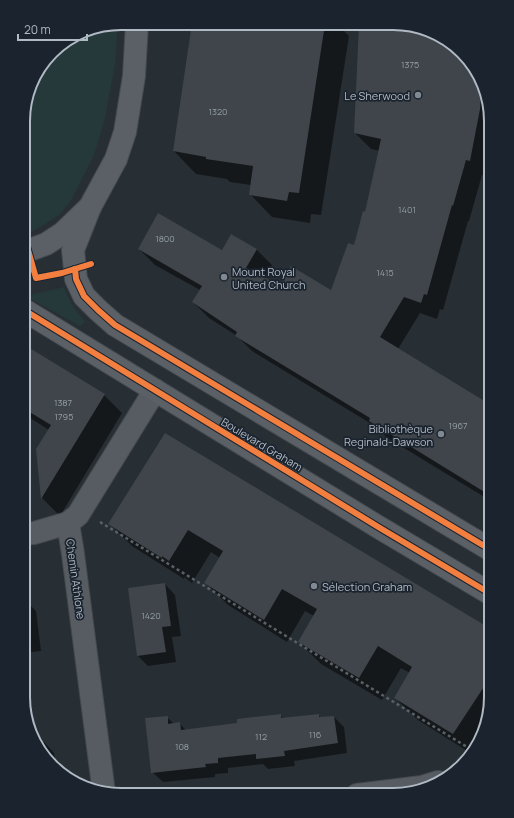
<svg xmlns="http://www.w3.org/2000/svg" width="514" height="818" viewBox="0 0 514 818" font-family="Manrope,sans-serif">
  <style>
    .green { fill: #25393a }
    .shadow { fill: #0007 }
    .building { fill: #3f454a }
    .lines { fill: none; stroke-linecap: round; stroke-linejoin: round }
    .street-casing { stroke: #454a4f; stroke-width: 24 }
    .secondary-casing { stroke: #454a4f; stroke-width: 24 }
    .path { stroke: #5a6166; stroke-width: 2.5; stroke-dasharray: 3 3; stroke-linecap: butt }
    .street { stroke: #575c62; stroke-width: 22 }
    .secondary { stroke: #5b6066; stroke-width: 22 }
    .cycleway-casing { stroke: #1b242e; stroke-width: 8 }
    .cycleway { stroke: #f27e40; stroke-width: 6 }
    .poi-dot { fill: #808992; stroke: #1b242e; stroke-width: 1.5 }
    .labels { text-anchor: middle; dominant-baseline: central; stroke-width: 3.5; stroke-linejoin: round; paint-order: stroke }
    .number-label { font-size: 9px; fill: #949da6 }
    .poi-label { font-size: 11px; fill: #b0bac5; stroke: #1b242e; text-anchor: end }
    .street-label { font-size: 11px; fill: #b0bac5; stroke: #1b242e }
    .rim { fill: none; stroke: #b0bac5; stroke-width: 2 }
  </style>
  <rect width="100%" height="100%" fill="#272e34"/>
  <!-- green -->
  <g class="green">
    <polygon points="118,24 115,64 105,118 94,155 71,200 59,215 45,224 33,231 24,234 24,108 33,77 56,47 84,30"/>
    <path d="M64,287C69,302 75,310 85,322L80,326L25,296Z"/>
  </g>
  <!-- shadow -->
  <g class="shadow">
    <polygon points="193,23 246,24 274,28 275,24 337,24 349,36 321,215 311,214 310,223 272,217 250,194 251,185 230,182 227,179 196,174 174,151"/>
    <polygon points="360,25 412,25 453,43 484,84 491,121 491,150 486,176 482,175 469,221 468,221 443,310 440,309 437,319 420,313 398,349 491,406 491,501 386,437 378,428 252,351 237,336 209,318 193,302 200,290 155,265 139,249 222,251 256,249 272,265 265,279 279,287 332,291 355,246 366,213 380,151 371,149 355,133"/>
    <polygon points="23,346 104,395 122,413 60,516 42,498 37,449 49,430 27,416 24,421 23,420"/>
    <polygon points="165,434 491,630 491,704 472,754 418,720 395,698 410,673 401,668 382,700 321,664 299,642 314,616 305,611 287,642 228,605 206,583 220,558 211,552 192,583 184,577 184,579 132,546 110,524"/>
    <polygon points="165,584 175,595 181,636 172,637 176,662 148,666 138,656"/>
    <polygon points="23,601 26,601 36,611 41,651 23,653"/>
    <polygon points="280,715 284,719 318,715 322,718 334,717 344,727 347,753 294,761 295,766 268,769 263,764 228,768 228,773 215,774 215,777 163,782 152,772 167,717 174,724 179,723 186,730 238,724"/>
    <polygon points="44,742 54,753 55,760 57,762 58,770 37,743"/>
  </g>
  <!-- building -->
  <g class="building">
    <polygon points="192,23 253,24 274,27 274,24 325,24 299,193 289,192 287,201 249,195 253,166 206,159 206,157 173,151"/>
    <polygon points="359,24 412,25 453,43 482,81 480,109 470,161 466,160 453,206 452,205 427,295 424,294 421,303 404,297 380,337 491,405 491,496 369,421 370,418 235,336 237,332 192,302 202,286 138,249 158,213 222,250 231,234 257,249 246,268 279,285 291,266 331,290 348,243 354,245 363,211 365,212 381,139 354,133"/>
    <polygon points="23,344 105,394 41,499 36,449 51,425 23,408"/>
    <polygon points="165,433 491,629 491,676 453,734 394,698 412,667 378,646 359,678 298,642 317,609 282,589 264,620 204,583 223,551 188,530 169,561 162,556 162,558 108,524"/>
    <polygon points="165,583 171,626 162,627 166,652 137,656 128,588"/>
    <polygon points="281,714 281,718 319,714 319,717 334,716 338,743 284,751 285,756 256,759 256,754 218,758 218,763 205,764 206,767 151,773 145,718 168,716 168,724 180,722 181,730 237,723 237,719"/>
  </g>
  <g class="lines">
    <!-- street casing -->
    <g class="street-casing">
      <g id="street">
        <polyline points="23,534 34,533 68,523"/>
        <polyline points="104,793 73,554 68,523 78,515 155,390"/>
        <polyline points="357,795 422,787 438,782"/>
      </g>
    </g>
    <!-- secondary casing -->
    <g class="secondary-casing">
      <g id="secondary">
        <polyline points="90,207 73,250 76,279 84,296 98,310 115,325 491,550"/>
        <polyline points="24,252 46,244 63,233 90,207 116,159 125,132 134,76 137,23"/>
        <polyline points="24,310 380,528 491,594"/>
      </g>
    </g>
    <!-- path -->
    <polyline class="path" points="100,522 472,750"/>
    <!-- street -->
    <use href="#street" class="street"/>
    <!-- secondary -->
    <use href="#secondary" class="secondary"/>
    <!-- cycleway casing -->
    <g class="cycleway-casing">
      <g id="cycleway">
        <polyline points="24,236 36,278 62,273 91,264"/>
        <polyline points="75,269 76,279 84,296 98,310 115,325 491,550"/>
        <polyline points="24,310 380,528 491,594"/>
      </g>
    </g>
    <!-- cycleway -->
    <use href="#cycleway" class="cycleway"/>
  </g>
  <!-- markers -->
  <g class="poi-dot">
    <circle cx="418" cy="95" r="4"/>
    <circle cx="224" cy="277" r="4"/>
    <circle cx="441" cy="434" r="4"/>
    <circle cx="314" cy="586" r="4"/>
  </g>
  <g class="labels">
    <!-- number labels -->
    <g class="number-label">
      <text x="410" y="64">1375</text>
      <text x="218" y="111">1320</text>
      <text x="407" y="209">1401</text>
      <text x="165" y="238">1800</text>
      <text x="385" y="272">1415</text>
      <text x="63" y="402">1387</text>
      <text x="64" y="416">1795</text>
      <text x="458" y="425">1967</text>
      <text x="151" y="615">1420</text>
      <text x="315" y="734">116</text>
      <text x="261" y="736">112</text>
      <text x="182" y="746">108</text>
    </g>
    <!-- poi labels -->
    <g class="poi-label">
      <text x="410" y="95">Le Sherwood</text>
      <text x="232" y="271" text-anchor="start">Mount Royal<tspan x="232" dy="13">United Church</tspan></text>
      <text x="433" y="428">Bibliothèque<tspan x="433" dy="13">Reginald-Dawson</tspan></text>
      <text x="322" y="586" text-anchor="start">Sélection Graham</text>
    </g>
    <!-- street labels -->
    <g class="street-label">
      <text transform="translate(262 444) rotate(31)">Boulevard Graham</text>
      <text transform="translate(76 579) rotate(82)">Chemin Athlone</text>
    </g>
  </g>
  <!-- crop -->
  <path d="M0 0H514V818H0ZM121 30H393A91 91 0 0 1 484 121V697A91 91 0 0 1 393 788H121A91 91 0 0 1 30 697V121A91 91 0 0 1 121 30Z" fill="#1b242e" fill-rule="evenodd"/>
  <path class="rim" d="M121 30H393A91 91 0 0 1 484 121V697A91 91 0 0 1 393 788H121A91 91 0 0 1 30 697V121A91 91 0 0 1 121 30Z"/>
  <!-- scale -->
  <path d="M18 34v6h69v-6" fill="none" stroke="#b0bac5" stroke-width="2"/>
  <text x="24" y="34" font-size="12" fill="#b0bac5" stroke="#1b242e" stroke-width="3" paint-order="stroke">20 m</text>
</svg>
